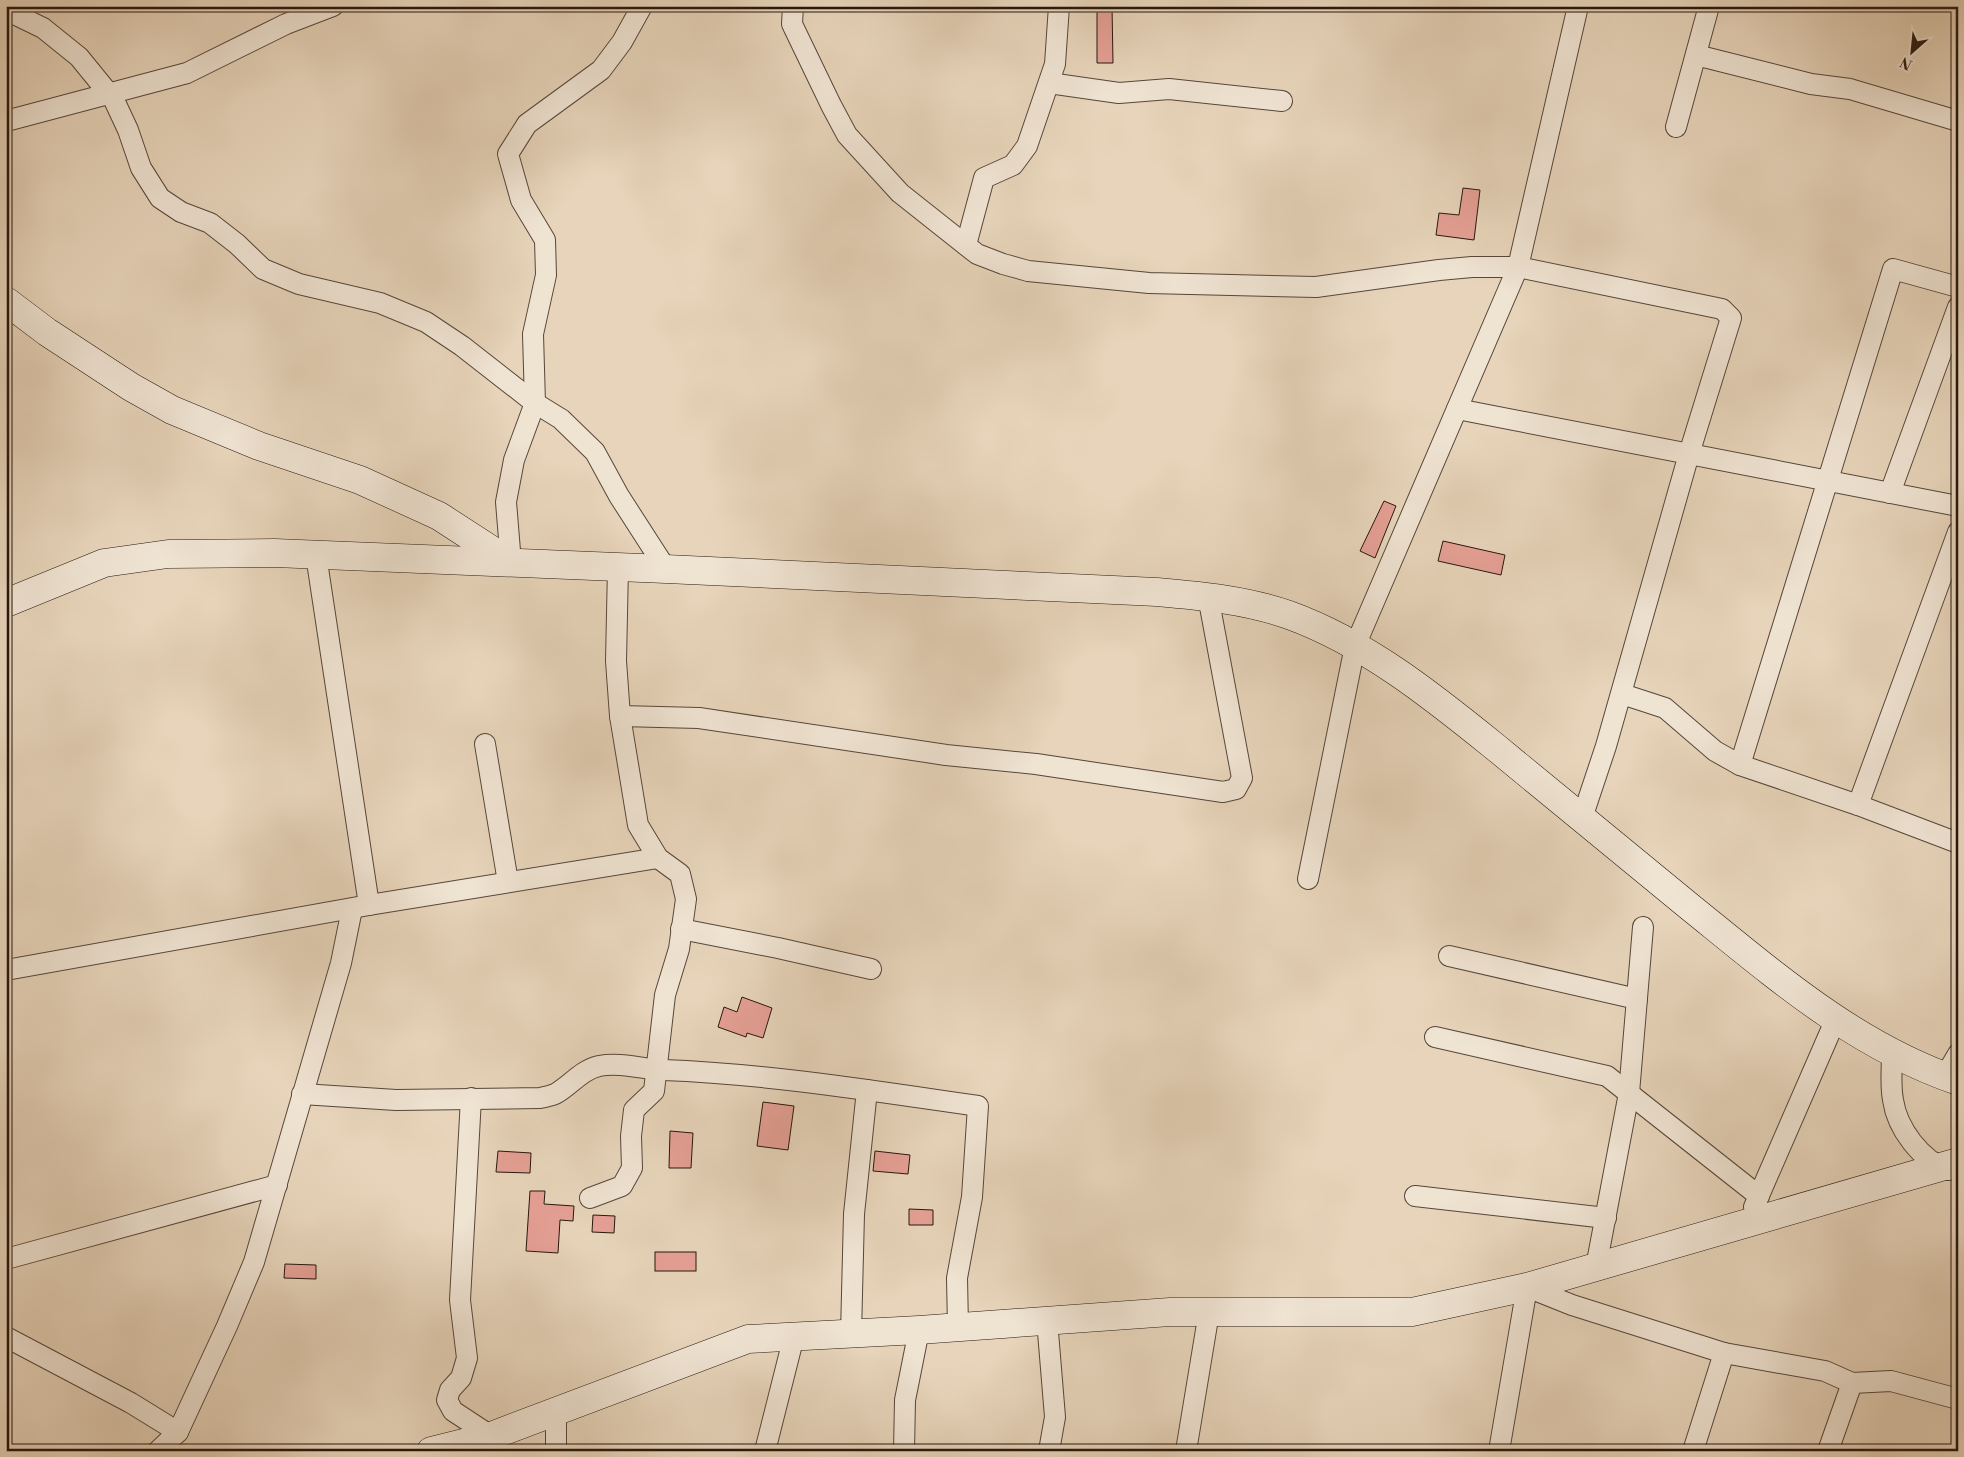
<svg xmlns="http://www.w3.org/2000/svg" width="1964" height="1457" viewBox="0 0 1964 1457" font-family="'Libre Bodoni',serif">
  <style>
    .building { fill: #e5a095; stroke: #27170f }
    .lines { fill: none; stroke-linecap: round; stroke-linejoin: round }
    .street-casing { stroke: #57463a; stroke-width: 22 }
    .secondary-casing { stroke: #27170f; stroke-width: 29 }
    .street { stroke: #efe3d2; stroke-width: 20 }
    .secondary { stroke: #efe3d2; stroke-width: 28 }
  </style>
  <rect width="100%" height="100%" fill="#e7d4ba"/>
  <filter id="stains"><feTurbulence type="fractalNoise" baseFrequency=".004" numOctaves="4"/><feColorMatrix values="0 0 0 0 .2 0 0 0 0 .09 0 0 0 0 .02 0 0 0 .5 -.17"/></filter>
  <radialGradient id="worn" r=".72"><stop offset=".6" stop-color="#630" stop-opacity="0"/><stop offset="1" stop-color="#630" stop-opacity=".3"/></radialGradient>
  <!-- building -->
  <g class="building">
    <polygon points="1097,6 1112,6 1113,63 1097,63"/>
    <polygon points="1463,188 1480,190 1474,240 1436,235 1439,213 1459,215"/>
    <polygon points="1384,501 1396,506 1375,558 1360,551"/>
    <polygon points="1443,541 1505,555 1501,575 1438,561"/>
    <polygon points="742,997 772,1008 763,1038 747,1033 746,1037 718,1027 724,1007 737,1012"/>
    <polygon points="763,1102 794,1106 788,1150 757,1146"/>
    <polygon points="670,1131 693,1133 691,1168 669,1168"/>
    <polygon points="498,1151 531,1153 530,1173 496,1172"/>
    <polygon points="875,1151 910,1155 908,1174 873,1171"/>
    <polygon points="530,1191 545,1191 544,1204 574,1206 573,1221 560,1220 558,1253 526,1251"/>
    <polygon points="909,1209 933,1210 933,1225 909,1225"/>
    <polygon points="593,1215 615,1216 614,1233 592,1232"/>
    <rect x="655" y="1252" width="41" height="19"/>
    <polygon points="285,1264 316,1265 316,1279 284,1278"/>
  </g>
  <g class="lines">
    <!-- street casing -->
    <g class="street-casing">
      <g id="street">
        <polyline points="793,6 792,24 831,105 847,135 900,193 977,254 1003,264 1028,271 1149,283 1316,287 1439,270 1472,267 1518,267 1722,309 1731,318 1689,454 1606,746 1582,818"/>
        <polyline points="6,10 43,28 79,57 114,100 128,130 141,168 160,198 181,212 210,223 237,244 263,269 299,284 380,303 426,322 462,346 535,403 561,419 595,452 619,496 666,569"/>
        <polyline points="1696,55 1811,84 1850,89 1958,121"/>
        <polyline points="1049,83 1119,93 1169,89 1282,101"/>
        <polyline points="6,121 187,73 286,24 333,6"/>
        <polyline points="1676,127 1709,6"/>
        <polyline points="966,245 984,178 1013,165 1027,146 1055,64 1059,6"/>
        <polyline points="1457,409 1958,506"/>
        <polyline points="1890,493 1958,307"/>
        <polyline points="316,555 369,905"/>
        <polyline points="511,563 506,502 514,460 535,403 533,334 546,275 545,240 521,200 508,154 527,124 601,70 622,42 642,6"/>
        <polyline points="1622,694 1665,708 1715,751 1740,765 1858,805 1958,843"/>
        <polyline points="620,716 699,718 946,755 1036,764 1223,792 1236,789 1242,778 1208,596"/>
        <polyline points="485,744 508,882"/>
        <polyline points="1740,765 1893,269 1958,287"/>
        <polyline points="1858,805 1958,532"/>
        <polyline points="1308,879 1355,646 1518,267 1578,6"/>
        <polyline points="681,929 778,948 871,969"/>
        <polyline points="1449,956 1637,999"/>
        <polyline points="6,970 369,905 658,858"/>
        <polyline points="1435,1037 1607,1076 1759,1196"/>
        <path d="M1892,1053C1892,1068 1890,1085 1893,1100C1897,1128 1921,1161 1949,1170"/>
        <polyline points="1945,1076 1958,1054"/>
        <path d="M302,1094L396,1100L540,1098C545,1097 550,1096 555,1094C570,1086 581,1070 599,1066C621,1062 641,1069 663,1070C769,1074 874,1091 978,1106L972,1197L957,1278L958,1327"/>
        <polyline points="471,1098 460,1300 467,1358 461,1378 450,1390 447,1400 453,1411 491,1436 487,1443"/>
        <polyline points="1415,1196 1606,1218"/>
        <polyline points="590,1198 622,1186 632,1168 631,1136 634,1110 654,1091 665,995 679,949 686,899 680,874 658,858 638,825 620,716 616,661 618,567"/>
        <polyline points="1754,1207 1835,1021"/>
        <polyline points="6,1259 277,1185"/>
        <polyline points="1596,1267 1629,1093 1643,927"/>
        <polyline points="1047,1320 1055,1417 1049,1451"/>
        <polyline points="851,1334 854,1214 867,1090"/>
        <polyline points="6,1337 131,1403 178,1432"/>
        <polyline points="158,1451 178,1432 227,1326 254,1262 341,963 352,909"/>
        <polyline points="556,1451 556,1411"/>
        <polyline points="765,1451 794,1336"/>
        <polyline points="904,1451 905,1400 919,1330"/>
        <polyline points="1186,1451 1209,1312"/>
        <polyline points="1499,1451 1527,1287 1572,1305 1724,1353 1825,1371 1852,1383 1891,1381 1958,1399"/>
        <polyline points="1693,1451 1724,1353"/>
        <polyline points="1828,1451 1852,1383"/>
      </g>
    </g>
    <!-- secondary casing -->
    <g class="secondary-casing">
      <g id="secondary">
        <polyline points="6,301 47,332 131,387 172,410 259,446 360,480 439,516 510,562"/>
        <path d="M6,603L104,563L168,554L275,553L666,569L1157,592C1202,596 1246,600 1289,615C1366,643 1431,695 1494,746C1559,800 1625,853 1690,907C1773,974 1855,1046 1958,1081"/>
        <polyline points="431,1451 491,1436 748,1339 919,1330 1170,1312 1412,1312 1527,1287 1958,1162"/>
      </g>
    </g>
    <!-- street -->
    <use href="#street" class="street"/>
    <!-- secondary -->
    <use href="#secondary" class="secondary"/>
  </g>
  <!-- margin -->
  <rect width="1964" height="1457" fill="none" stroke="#e7d4ba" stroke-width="25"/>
  <rect x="8" y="8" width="1949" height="1442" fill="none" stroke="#27170f" stroke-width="2.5"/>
  <rect x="12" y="12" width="1939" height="1432" fill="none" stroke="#27170f"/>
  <!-- north arrow -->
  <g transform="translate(1912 52) rotate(207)" stroke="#efe3d2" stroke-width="4" paint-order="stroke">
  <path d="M0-4L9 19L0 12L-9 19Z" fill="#27170f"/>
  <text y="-8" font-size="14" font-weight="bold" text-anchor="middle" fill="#27170f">N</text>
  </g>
  <rect width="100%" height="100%" filter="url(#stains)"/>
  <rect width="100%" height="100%" fill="url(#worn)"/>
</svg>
